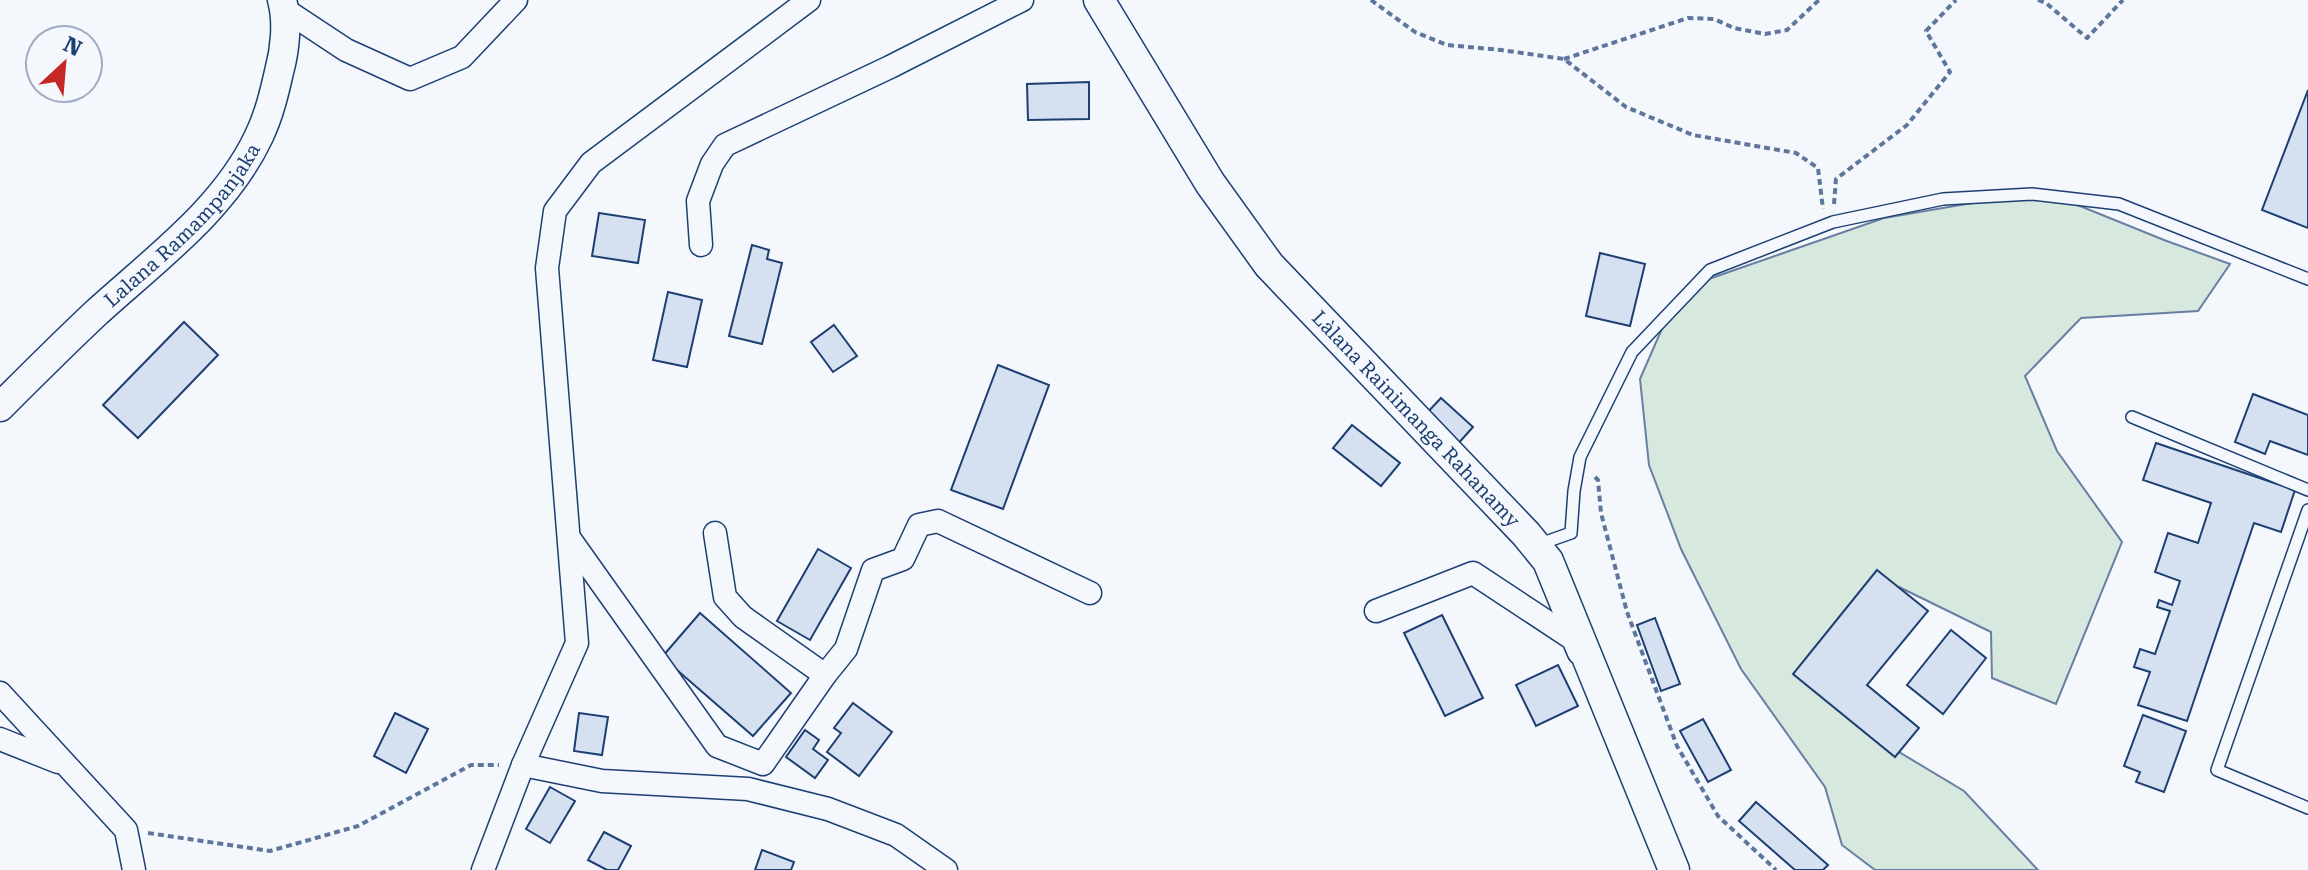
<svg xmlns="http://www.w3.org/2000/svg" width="2308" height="870" viewBox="0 0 2308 870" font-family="'Roboto Serif',serif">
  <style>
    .green { fill: #d7e8df; stroke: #687fa3; stroke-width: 2 }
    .building { fill: #d5e0f0; stroke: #1d3f73; stroke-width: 2 }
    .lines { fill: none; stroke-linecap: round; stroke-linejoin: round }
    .service-casing { stroke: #1d3f73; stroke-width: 14 }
    .minor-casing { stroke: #1d3f73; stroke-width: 25 }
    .tertiary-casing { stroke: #1d3f73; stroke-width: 31 }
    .secondary-casing { stroke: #1d3f73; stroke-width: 33 }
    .path { stroke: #5e769c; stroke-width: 4; stroke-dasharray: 6 4; stroke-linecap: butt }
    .service { stroke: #f4f7fb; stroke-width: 11 }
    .minor { stroke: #f4f7fb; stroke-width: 22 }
    .tertiary { stroke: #f4f7fb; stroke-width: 28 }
    .secondary { stroke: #f4f7fb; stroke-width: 30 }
    .labels { text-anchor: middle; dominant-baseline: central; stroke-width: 6; stroke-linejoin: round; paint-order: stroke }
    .street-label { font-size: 20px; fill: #1d3f73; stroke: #f4f7fb }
  </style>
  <rect width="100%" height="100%" fill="#f4f7fb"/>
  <!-- green -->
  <polygon class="green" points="2043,191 2164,240 2230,264 2198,311 2081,318 2025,376 2057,451 2122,542 2056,704 1992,678 1991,632 1899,587 1852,619 1879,740 1964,791 2038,870 1875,870 1842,845 1825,787 1741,669 1681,549 1649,465 1640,379 1671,308 1703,281 1884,218"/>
  <!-- building -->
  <g class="building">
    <polygon points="1089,82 1089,119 1028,120 1027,84"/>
    <polygon points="2308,90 2308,228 2262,210"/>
    <polygon points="599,213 645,220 638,263 592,256"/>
    <polygon points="752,245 769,250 767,259 782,263 762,344 729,336"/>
    <polygon points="1600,253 1645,264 1630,326 1586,316"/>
    <polygon points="668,292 702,300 687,367 653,360"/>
    <polygon points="184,322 218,355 138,438 103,405"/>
    <polygon points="834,325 857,356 833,372 811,342"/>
    <polygon points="998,365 1049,385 1003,509 951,490"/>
    <polygon points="2253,394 2308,415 2308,455 2270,441 2265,454 2235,442"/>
    <polygon points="1441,398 1473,427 1456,446 1424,416"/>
    <polygon points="1352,425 1400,463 1381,486 1333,448"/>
    <polygon points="2156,443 2295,490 2281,532 2254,523 2187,721 2138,705 2150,672 2134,667 2140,649 2155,654 2170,611 2157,607 2159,600 2172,605 2180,581 2155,572 2168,533 2198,543 2211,503 2143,480"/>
    <polygon points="818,549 851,568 810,640 777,621"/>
    <polygon points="1877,570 1928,611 1867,685 1919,728 1895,757 1793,674"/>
    <polygon points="700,613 791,693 753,736 662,657"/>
    <polygon points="1442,615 1483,698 1445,716 1404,633"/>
    <polygon points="1655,618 1680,684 1661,691 1637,625"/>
    <polygon points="1951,630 1986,658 1943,714 1907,685"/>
    <polygon points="1558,665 1578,706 1536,726 1516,685"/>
    <polygon points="853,703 892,732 859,776 827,752 841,733 834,728"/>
    <polygon points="395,713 428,729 406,773 374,756"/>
    <polygon points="579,713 608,717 602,755 574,751"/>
    <polygon points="2143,715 2186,731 2164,792 2136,782 2140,772 2124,766"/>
    <polygon points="1703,719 1731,770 1708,782 1680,731"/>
    <polygon points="805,730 819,740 813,749 828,760 815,778 786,757"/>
    <polygon points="550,787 575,801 550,843 526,829"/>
    <polygon points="1756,802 1828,865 1823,870 1795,870 1739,821"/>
    <polygon points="604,832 631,846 618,870 607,870 588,860"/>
    <polygon points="762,850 794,862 791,870 755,870"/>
  </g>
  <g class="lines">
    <!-- service casing -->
    <g class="service-casing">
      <g id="service">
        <polyline points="2132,417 2308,490"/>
        <polyline points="2308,510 2217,770 2308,808"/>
        <polyline points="1537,545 1571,533 1574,491 1580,457 1632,352 1710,270 1833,222 1943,199 2032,194 2119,204 2308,279"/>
      </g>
    </g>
    <!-- minor casing -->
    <g class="minor-casing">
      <g id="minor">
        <polyline points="284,9 346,50 410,79 462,57 516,0"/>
        <polyline points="701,245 698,201 712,164 725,145 890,67 1022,0"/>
        <polyline points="570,539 717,746 763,764 825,675 743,617 725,597 715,533"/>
        <polyline points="1376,611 1473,573 1573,639 1579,653"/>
        <polyline points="825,675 846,649 873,570 903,559 919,525 938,521 1090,593"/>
        <polyline points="0,693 126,830 134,870"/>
        <polyline points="0,739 58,762"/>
        <polyline points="523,765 602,781 748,789 828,809 896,835 946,870"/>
        <polyline points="483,870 523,765 577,643 547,268 555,211 591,163 809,0"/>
      </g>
    </g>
    <!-- tertiary casing -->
    <g class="tertiary-casing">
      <g id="tertiary">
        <path id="s1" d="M0,407C32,375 63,344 96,313C154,260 225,209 259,136C269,115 274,94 279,72C285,50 288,22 282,0"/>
      </g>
    </g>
    <!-- secondary casing -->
    <g class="secondary-casing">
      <g id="secondary">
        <path id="s2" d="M1099,0L1210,183L1269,265L1526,534L1548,561L1674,870"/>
      </g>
    </g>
    <!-- path -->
    <g class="path">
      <polyline points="1371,0 1415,32 1447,45 1501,50 1564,59 1626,107 1693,135 1796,153 1818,168 1823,209"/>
      <polyline points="2038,0 2046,3 2087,38 2123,0"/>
      <polyline points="1564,59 1688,18 1714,19 1734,28 1765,34 1787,30 1819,0"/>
      <polyline points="1834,204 1836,179 1907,125 1950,72 1926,31 1956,0"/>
      <polyline points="1595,477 1598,480 1601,513 1627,612 1677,746 1718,816 1776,870"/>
      <polyline points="148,833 270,851 358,826 471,765 499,765"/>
    </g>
    <!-- service -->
    <use href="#service" class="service"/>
    <!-- minor -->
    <use href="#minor" class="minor"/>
    <!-- tertiary -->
    <use href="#tertiary" class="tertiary"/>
    <!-- secondary -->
    <use href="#secondary" class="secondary"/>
  </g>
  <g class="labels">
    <!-- street labels -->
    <g class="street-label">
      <text stroke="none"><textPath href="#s1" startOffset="258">Lalana Ramampanjaka</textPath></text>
      <text stroke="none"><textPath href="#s2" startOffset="528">Làlana Rainimanga Rahanamy</textPath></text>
    </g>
  </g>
  <!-- north arrow -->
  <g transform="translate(64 64) rotate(26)"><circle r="38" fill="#f4f7fb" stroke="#9eadc5" stroke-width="2"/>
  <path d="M0-6L14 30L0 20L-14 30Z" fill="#c62828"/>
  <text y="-12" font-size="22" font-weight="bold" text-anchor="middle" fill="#1d3f73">N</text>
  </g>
</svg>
